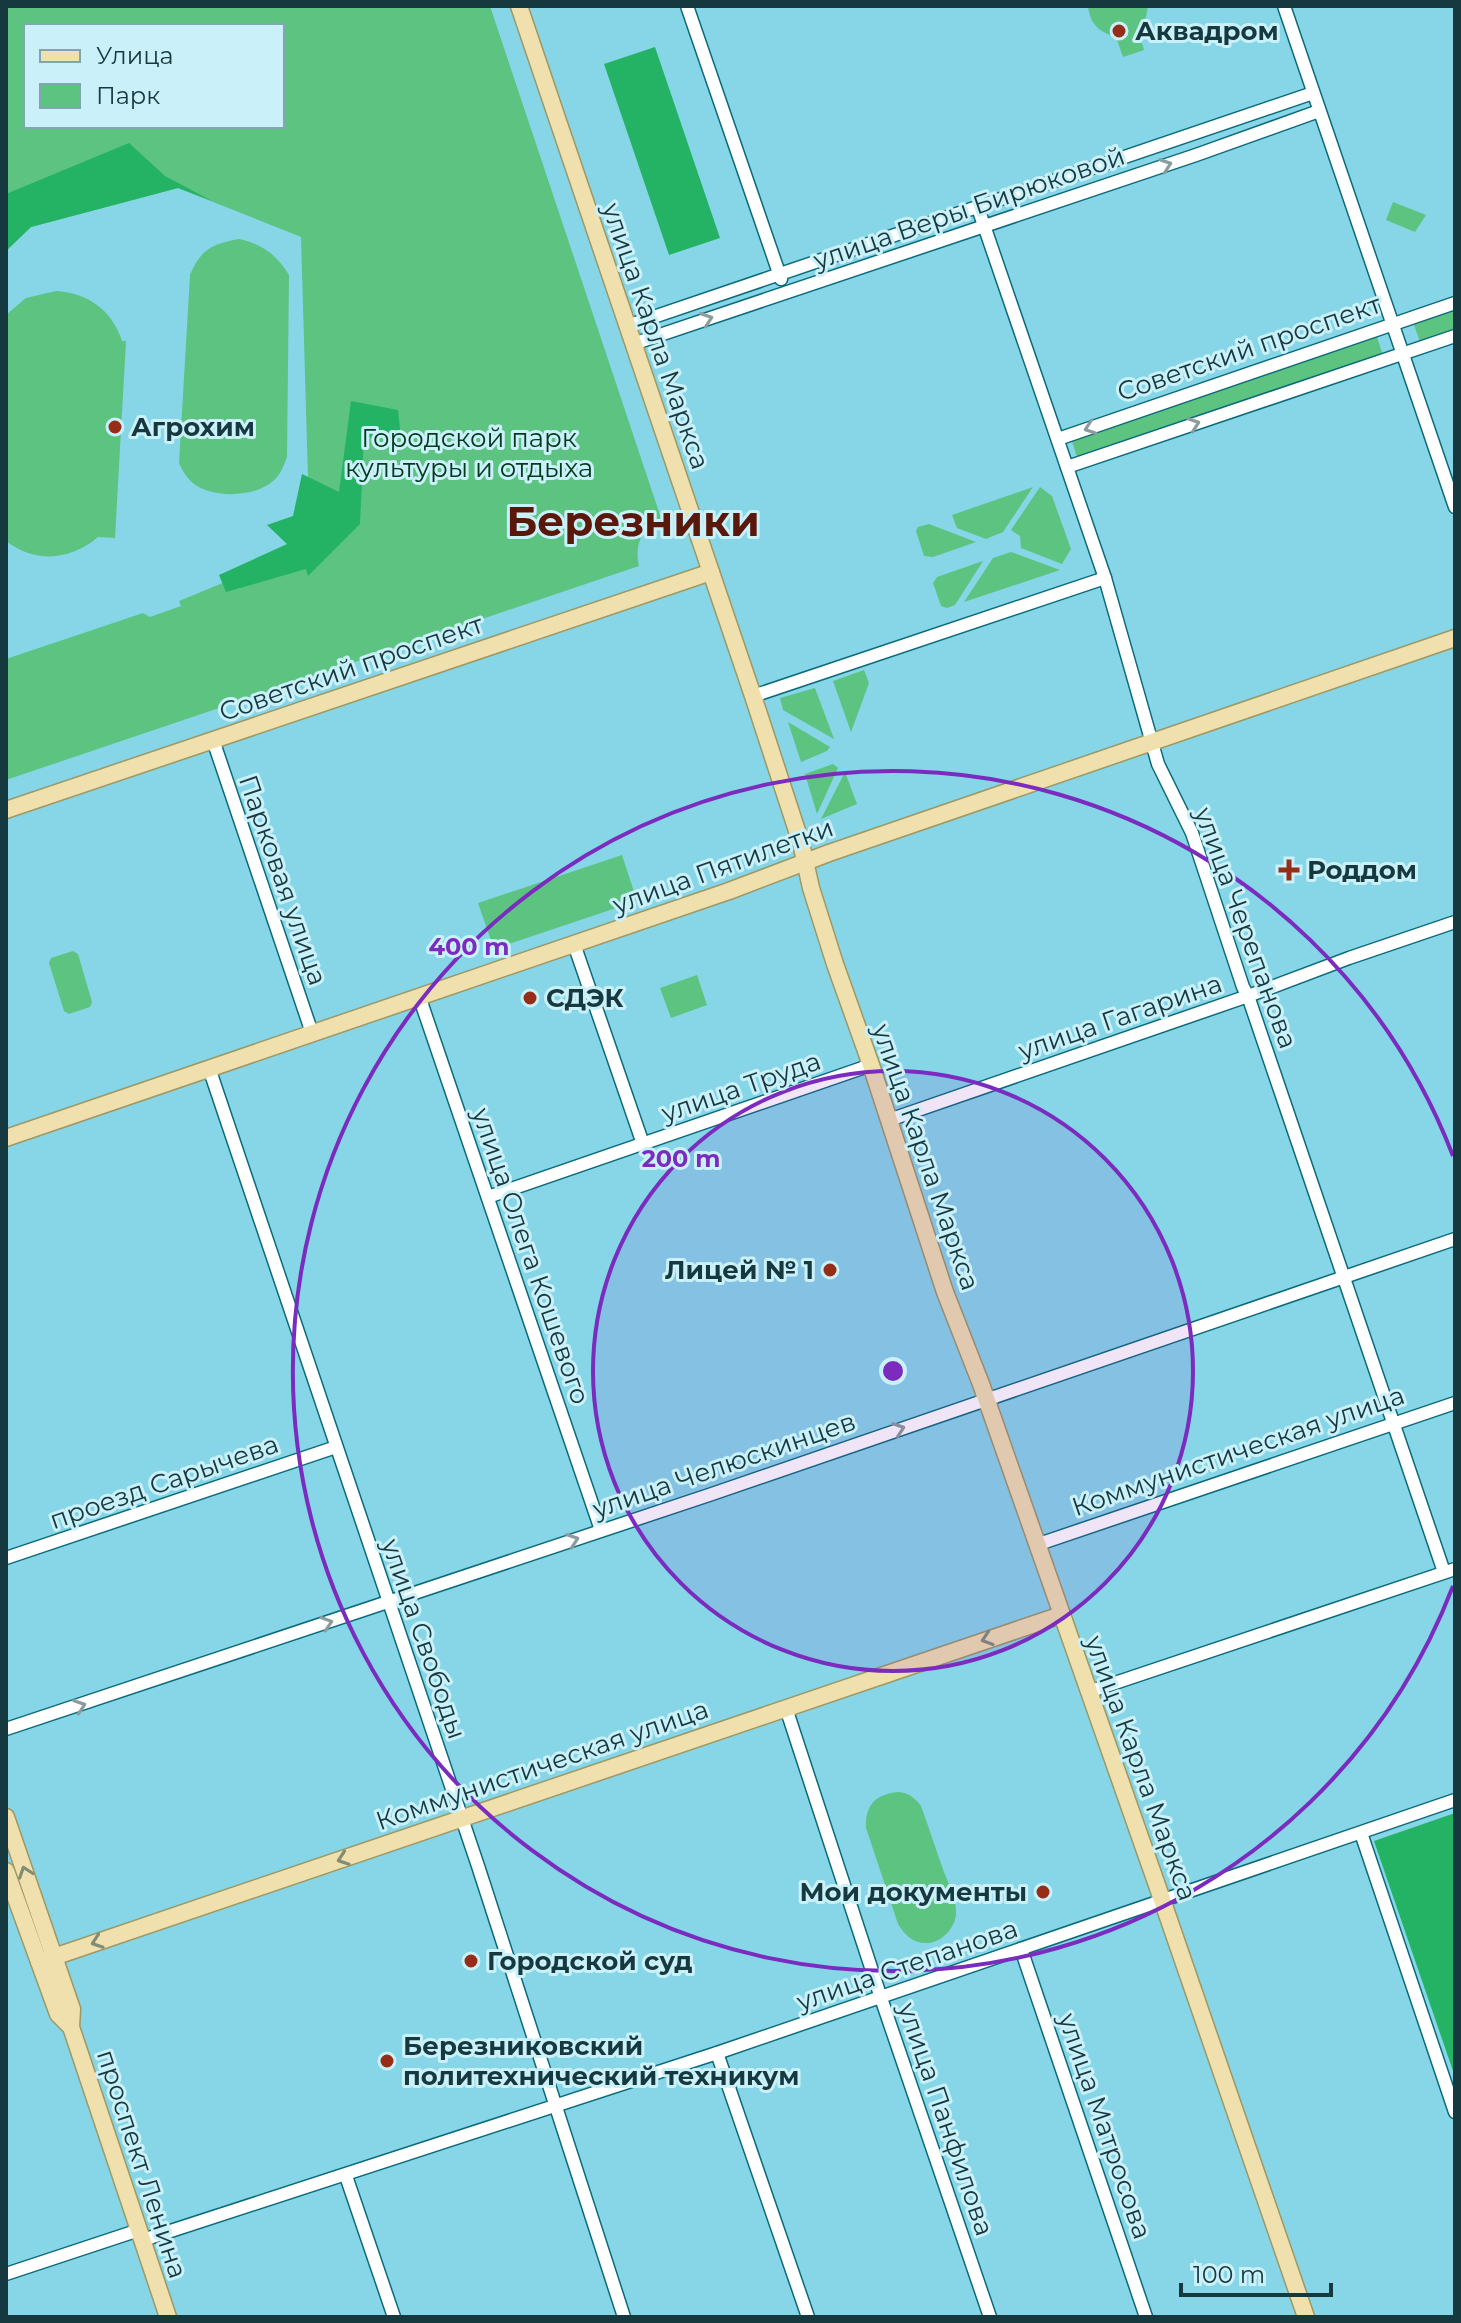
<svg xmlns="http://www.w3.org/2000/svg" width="1461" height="2323" viewBox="0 0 1461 2323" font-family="Montserrat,sans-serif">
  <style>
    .green { fill: #5dc381; fill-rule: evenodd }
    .forest { fill: #24b365 }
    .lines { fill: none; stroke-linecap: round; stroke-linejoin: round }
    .minor-casing { stroke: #0b6b7b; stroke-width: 15 }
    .major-casing { stroke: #9d9864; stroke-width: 19 }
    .minor { stroke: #fff; stroke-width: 12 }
    .major { stroke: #efe0ae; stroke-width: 16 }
    .oneway { stroke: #8a9c9f }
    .oneway2 { stroke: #828c76 }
    .ring { fill: none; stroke: #7b2cbf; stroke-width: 4 }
    .poi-dot { fill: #962d18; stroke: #caf0f9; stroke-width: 3 }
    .labels { text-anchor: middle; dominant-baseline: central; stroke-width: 6; stroke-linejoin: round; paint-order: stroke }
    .poi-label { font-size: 26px; font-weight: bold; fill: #16383f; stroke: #caf0f9; text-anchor: start }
    .street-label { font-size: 26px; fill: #16383f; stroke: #caf0f9 }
    .park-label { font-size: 26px; fill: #023a1c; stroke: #caf0f9 }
    .town-label { font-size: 42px; font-weight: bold; fill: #5a180b; stroke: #caf0f9 }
    .centre { fill: #7b2cbf; stroke: #caf0f9; stroke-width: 4 }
    .ring-label { font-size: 24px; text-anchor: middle; font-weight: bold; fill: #7b2cbf; stroke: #caf0f9; stroke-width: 6; stroke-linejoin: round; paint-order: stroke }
  </style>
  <rect width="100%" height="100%" fill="#86d6e8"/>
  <!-- green -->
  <g class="green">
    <path d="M6,6H490L661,518C642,527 634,545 639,566L6,780V659L143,613L150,617L181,606L179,601L310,547L301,237L178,188L31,227L6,251ZM26,26H282V126H26Z"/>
    <path d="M1088,6H1148L1146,17L1138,28L1144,50L1123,57L1116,37C1099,32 1090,24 1088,6Z"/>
    <polygon points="1393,202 1426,215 1415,232 1386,220"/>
    <path d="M239,239C262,244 277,255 289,275L287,457C283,468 279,478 269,484C250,497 214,498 194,484C187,478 183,472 179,463L190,275C201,249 212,244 239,239Z"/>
    <path d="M56,291C88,293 112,310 122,341H126L115,538L98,537C71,560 36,564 6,541V315L26,298Z"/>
    <polygon points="1455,308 1455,330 1420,342 1413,322"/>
    <polygon points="1376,334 1383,356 1078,460 1071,438"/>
    <polygon points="1033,487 1003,532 986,539 957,528 952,515"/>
    <polygon points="1040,487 1052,496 1071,549 1062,564 1021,548 1020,536 1011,530"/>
    <polygon points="929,524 976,542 933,557 924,556 916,531 918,527"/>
    <polygon points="1011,552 1060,570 964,602 993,558"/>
    <polygon points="983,561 955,605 947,608 941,606 933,583 937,577"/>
    <polygon points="864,670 869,683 851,732 833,681"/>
    <polygon points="815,688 834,739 783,710 780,698"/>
    <polygon points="788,722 830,747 827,751 801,762"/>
    <polygon points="833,764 838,768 817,814 805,774"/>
    <polygon points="845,772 857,804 821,819"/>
    <polygon points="622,855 637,901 494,949 478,903"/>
    <polygon points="73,951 78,954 92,1002 90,1007 69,1014 64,1011 49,963 51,958"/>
    <polygon points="697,975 707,1005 671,1018 660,988"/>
    <path d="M898,1792C909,1793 914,1797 921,1806C929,1828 936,1850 944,1872C949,1885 957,1900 956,1914C955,1928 942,1942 928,1943C913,1944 905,1935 898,1924L866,1828C865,1806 875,1794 898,1792Z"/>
  </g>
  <!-- forest -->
  <g class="forest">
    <polygon points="655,47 720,238 669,255 604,64"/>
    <polygon points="129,143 165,176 212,201 178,188 31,227 6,251 6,194"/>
    <polygon points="351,401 398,410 401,438 364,437 360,524 308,576 306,569 226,592 219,575 287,544 267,525 293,516 302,474 339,492"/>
    <polygon points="1455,1813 1455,2070 1453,2071 1374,1841"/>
  </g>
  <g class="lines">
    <!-- minor casing -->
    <g class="minor-casing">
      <g id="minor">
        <polyline points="687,6 781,279"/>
        <polyline points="1284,6 1455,507"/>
        <polyline points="978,208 1105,578 1158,764 1192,833 1243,987 1248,996 1444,1572"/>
        <polyline points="627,326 1313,93"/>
        <polyline points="633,344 1196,155 1319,111"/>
        <polyline points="1058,439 1455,303"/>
        <polyline points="1067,467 1455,336"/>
        <polyline points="753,696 1105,578"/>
        <polyline points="213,740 312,1033"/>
        <polyline points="574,944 643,1144"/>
        <polyline points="419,996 601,1530"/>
        <polyline points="209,1068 478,1866 624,2317"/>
        <polyline points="889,1120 1248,996 1349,958 1455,922"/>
        <polyline points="488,1197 871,1065"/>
        <polyline points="1036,1545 1455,1403"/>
        <polyline points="6,1558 336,1447"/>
        <polyline points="1088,1692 1455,1569"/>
        <polyline points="786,1708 881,1998 990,2317"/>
        <polyline points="6,1729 709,1495 1455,1239"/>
        <polyline points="1361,1833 1455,2112"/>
        <polyline points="1021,1949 1146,2317"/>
        <polyline points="717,2053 808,2317"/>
        <polyline points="346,2176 394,2317"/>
        <polyline points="143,2240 717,2053 1455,1800"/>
        <polyline points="6,2274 139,2230"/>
      </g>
    </g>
    <!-- major casing -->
    <g class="major-casing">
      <g id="major">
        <polyline points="519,6 753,696 801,843 811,888 835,964 871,1065 945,1292 981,1384 1158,1888 1306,2317"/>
        <polyline points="6,810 711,572"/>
        <polyline points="6,1138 729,891 829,853 1455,638"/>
        <polyline points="6,1817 72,2009 71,2027 168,2317"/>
        <polyline points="6,1871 58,2014 71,2027"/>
        <polyline points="39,1962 1061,1615"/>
      </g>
    </g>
    <!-- minor -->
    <use href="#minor" class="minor"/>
    <!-- major -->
    <use href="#major" class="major"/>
  </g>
  <!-- one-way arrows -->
  <defs><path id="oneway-chevron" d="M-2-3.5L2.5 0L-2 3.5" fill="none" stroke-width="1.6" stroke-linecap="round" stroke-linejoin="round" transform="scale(2)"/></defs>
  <g class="oneway">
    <use href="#oneway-chevron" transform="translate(1166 165) rotate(-19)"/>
    <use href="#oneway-chevron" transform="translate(707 319) rotate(-19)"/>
    <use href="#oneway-chevron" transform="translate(1194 424) rotate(-19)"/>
    <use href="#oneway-chevron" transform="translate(1090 428) rotate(161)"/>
    <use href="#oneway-chevron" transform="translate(899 1429) rotate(-19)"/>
    <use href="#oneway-chevron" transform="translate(573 1540) rotate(-19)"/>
    <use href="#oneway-chevron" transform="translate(327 1623) rotate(-18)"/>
    <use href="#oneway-chevron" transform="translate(80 1706) rotate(-19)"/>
  </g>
  <g class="oneway2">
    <use href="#oneway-chevron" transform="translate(987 1639) rotate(162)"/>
    <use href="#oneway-chevron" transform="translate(343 1859) rotate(161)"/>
    <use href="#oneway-chevron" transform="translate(25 1872) rotate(-109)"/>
    <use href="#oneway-chevron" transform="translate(97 1942) rotate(161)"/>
  </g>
  <!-- distance rings -->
  <circle cx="893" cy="1371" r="300" fill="#7b2cbf" fill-opacity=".12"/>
  <g class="ring">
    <circle cx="893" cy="1371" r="300"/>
    <path d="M1453 1586A600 600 0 1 1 1453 1156"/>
  </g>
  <!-- markers -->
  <g class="poi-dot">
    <circle cx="1119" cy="31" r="8"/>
    <circle cx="115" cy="427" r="8"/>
    <path d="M1285 858h8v8h8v8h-8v8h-8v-8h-8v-8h8z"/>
    <circle cx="530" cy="998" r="8"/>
    <circle cx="830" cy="1270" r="8"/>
    <circle cx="1043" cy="1892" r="8"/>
    <circle cx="471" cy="1961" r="8"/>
    <circle cx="387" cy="2061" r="8"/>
  </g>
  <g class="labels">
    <!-- poi labels -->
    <g class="poi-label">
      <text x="1135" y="31">Аквадром</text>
      <text x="131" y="427">Агрохим</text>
      <text x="1307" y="870">Роддом</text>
      <text x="546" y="998">СДЭК</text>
      <text x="814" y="1270" text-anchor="end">Лицей № 1</text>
      <text x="1027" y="1892" text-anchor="end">Мои документы</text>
      <text x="487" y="1961">Городской суд</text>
      <text x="403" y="2046">Березниковский<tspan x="403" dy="30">политехнический техникум</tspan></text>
    </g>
    <!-- street labels -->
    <g class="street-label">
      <text transform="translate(969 208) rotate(-19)">улица Веры Бирюковой</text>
      <text transform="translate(656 336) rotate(71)">улица Карла Маркса</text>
      <text transform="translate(1249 348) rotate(-19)">Советский проспект</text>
      <text transform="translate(351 668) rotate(-19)">Советский проспект</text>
      <text transform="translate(723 866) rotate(-20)">улица Пятилетки</text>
      <text transform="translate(283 880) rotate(71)">Парковая улица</text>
      <text transform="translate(1246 928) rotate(70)">улица Черепанова</text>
      <text transform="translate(1120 1017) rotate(-19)">улица Гагарина</text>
      <text transform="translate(741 1087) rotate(-19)">улица Труда</text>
      <text transform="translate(926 1157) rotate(71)">улица Карла Маркса</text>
      <text transform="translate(531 1256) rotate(71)">улица Олега Кошевого</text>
      <text transform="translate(1238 1451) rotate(-19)">Коммунистическая улица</text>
      <text transform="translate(724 1465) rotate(-19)">улица Челюскинцев</text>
      <text transform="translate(164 1482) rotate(-19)">проезд Сарычева</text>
      <text transform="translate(424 1639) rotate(71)">улица Свободы</text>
      <text transform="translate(542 1765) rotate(-19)">Коммунистическая улица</text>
      <text transform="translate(1141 1768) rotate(70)">улица Карла Маркса</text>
      <text transform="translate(907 1965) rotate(-19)">улица Степанова</text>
      <text transform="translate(946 2119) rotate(71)">улица Панфилова</text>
      <text transform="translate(1105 2126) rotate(71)">улица Матросова</text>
      <text transform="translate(142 2164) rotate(72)">проспект Ленина</text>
    </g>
    <!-- park labels -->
    <g class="park-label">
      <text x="469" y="438">Городской парк<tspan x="469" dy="30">культуры и отдыха</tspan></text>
    </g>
    <!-- town labels -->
    <g class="town-label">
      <text x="633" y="521">Березники</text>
    </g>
  </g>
  <circle cx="893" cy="1371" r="12" class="centre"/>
  <g class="ring-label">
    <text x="469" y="955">400 m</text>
    <text x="681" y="1167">200 m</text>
  </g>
  <!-- border -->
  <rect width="1461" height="2323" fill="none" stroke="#16383f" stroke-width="16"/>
  <!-- legend -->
  <rect x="24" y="24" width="260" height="104" fill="#caf0f9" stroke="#82a6af" stroke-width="2"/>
  <rect x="40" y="50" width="40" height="12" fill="#efe0ae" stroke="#82a6af" stroke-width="2"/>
  <text x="96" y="64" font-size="24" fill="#16383f">Улица</text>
  <rect x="40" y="84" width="40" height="24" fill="#5dc381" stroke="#82a6af" stroke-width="2"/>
  <text x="96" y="104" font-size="24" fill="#16383f">Парк</text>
  <!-- scale -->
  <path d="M1181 2283v12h150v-12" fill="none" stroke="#16383f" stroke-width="4"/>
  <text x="1193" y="2283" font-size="24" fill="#16383f" stroke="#caf0f9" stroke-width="6" paint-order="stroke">100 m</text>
</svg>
